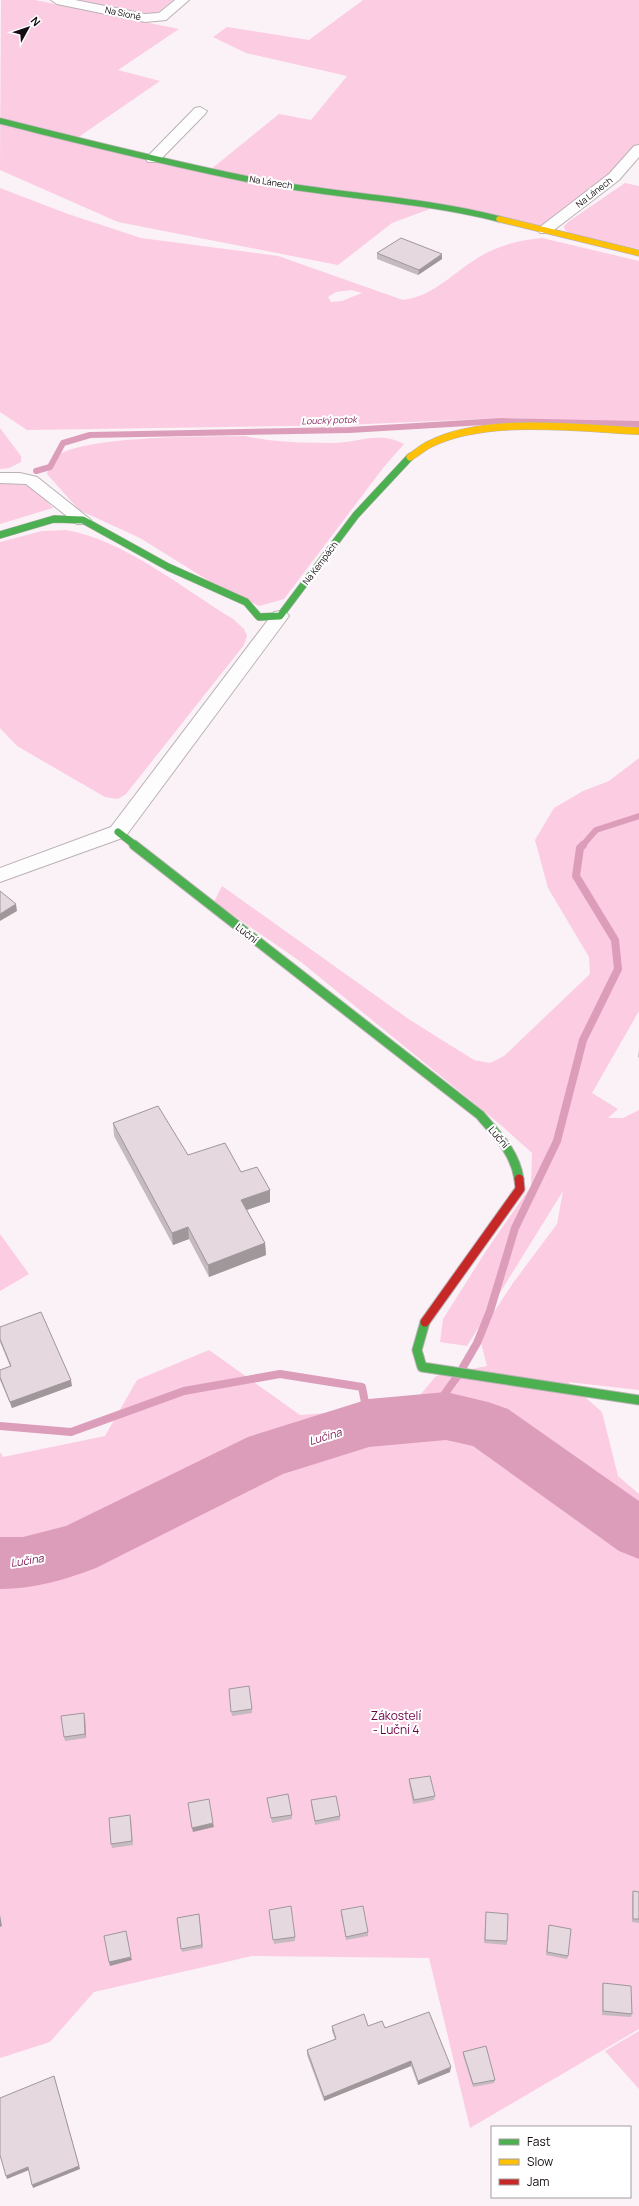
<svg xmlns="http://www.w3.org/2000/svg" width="639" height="2206" viewBox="0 0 639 2206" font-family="Manrope,sans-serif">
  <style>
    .green { fill: #fccce2; fill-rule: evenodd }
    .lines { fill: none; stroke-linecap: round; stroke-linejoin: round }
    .stream-far1 { stroke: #dc9dbb; stroke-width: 6 }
    .stream { stroke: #dc9dbb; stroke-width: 8 }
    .river { fill: #dc9dbb; fill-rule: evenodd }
    .street-casing { stroke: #bab2b5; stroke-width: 2 }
    .fast-far2-casing { stroke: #bab2b5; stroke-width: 7 }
    .fast-far1-casing { stroke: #bab2b5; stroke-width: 8 }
    .fast-casing { stroke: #bab2b5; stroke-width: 11 }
    .slow-far1-casing { stroke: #bab2b5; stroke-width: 7 }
    .slow-casing { stroke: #bab2b5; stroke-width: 8 }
    .jam-casing { stroke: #bab2b5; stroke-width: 11 }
    .street { fill: #fefdfe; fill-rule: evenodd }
    .fast-far2 { stroke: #4caf50; stroke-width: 5.5 }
    .fast-far1 { stroke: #4caf50; stroke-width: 7 }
    .fast { stroke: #4caf50; stroke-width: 9 }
    .slow-far1 { stroke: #ffc107; stroke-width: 5.5 }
    .slow { stroke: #ffc107; stroke-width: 7 }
    .jam { stroke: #c62828; stroke-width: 9 }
    .wall { fill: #c5babf }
    .shaded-wall { fill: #a0979b }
    .building { fill: #e5d8de; stroke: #a0979b }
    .labels { text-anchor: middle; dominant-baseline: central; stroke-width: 4; stroke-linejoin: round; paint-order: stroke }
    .far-street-label { font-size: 9px; fill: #150d11; stroke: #fff }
    .far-water-label { font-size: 9px; font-style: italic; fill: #7c1451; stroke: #fff }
    .street-label { font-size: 10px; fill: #150d11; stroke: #fff }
    .water-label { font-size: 11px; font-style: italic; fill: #7c1451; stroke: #fff }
    .near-park-label { font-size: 12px; fill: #6d0045; stroke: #fff }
  </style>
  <rect width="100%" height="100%" fill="#faf2f6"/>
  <!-- green -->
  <g class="green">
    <polygon points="1,0 35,0 179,29 118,70 160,81 77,138 210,170 279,114 311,120 347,76 246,53 213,37 227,27 309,40 363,0 639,0 639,149 545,230 438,206 392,223 338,265 118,222 0,170"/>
    <polygon points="74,0 173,0 157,13 149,14"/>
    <polygon points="625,183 639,186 639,249 571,234 565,230 564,226 568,222"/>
    <path d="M0,188L68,214L141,238L278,256L403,300C431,296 448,278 470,263C491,248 516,240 542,238L639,261V423L505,418L345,425L27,430L0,412ZM351,290L362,293L342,301L331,302L328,297L336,292Z"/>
    <polygon points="0,428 21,456 21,462 9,468 0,469"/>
    <path d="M245,436C271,442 301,443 328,443C356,444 378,430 404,444L383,468L284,599L259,606L222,589L140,538L79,510L47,474C48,471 49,465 50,462C67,434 211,437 245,436Z"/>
    <polygon points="0,481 29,482 53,508 0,524"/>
    <path d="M66,530C122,539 184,589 233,619L244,629L247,636L244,645L126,794L118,799L105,797L17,746L0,728V542L42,531Z"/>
    <polygon points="639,758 639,1011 592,1093 618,1109 608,1118 623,1118 639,1110 639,1390 568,1382 602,1412 618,1476 639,1494 639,2029 470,2128 429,1958 252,1956 94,1992 50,2042 0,2058 0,1452 3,1457 105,1436 137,1380 209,1350 300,1415 410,1407 436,1376 487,1366 479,1335 513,1283 557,1224 563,1191 467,1346 440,1342 443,1319 486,1251 531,1186 532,1153 502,1126 301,962 214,902 222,886 410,1020 474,1060 490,1063 504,1056 590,974 589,957 548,888 535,840 554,808 583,791 609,781"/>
    <polygon points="0,1234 29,1274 0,1291"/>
    <polygon points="639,2031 639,2089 605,2051"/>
  </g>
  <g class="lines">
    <!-- stream-far1 -->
    <g class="stream-far1">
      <polyline points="36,471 50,467 63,443 90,435 349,430 501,421 639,424"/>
      <polyline points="582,846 596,830 639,816"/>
    </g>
    <!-- stream -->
    <g class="stream">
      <polyline points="428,1417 459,1374 477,1343 490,1311 515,1228 557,1141 583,1040 618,969 615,940 576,876 580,848 583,845"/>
      <polyline points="0,1426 71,1432 184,1391 280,1374 362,1387 369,1423"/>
    </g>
    <!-- river -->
    <path class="river" d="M446,1392L488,1402L508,1409L639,1501V1559L619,1551L473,1446L446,1440L369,1447L283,1474L96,1568C65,1580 33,1589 0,1589V1537H23L66,1526L248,1437L369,1399Z"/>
    <!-- street casing -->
    <g class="street-casing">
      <g id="street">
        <polygon points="51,0 75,0 145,14 159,13 175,0 189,0 166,20 145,22 57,4"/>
        <polygon points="200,107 207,111 205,114 158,162 148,162 146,159 148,156 195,108"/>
        <polygon points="639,145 639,157 619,180 550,233 540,233 538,230 540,227 609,174 634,146"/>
        <polygon points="0,473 20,473 37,477 91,520 89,524 77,524 26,484 0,483"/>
        <polygon points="280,611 286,612 289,616 286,620 125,837 0,882 0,868 111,827 274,612"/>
      </g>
    </g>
    <!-- fast-far2 casing -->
    <g class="fast-far2-casing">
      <path id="fast-far2" d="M0,121C85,142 170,164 257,181C337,196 420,199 499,219"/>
    </g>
    <!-- fast-far1 casing -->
    <g class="fast-far1-casing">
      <g id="fast-far1">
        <polyline points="0,535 54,519 83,520 168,567 246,602 259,617 280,616 356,515 410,457"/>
        <polyline points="118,832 136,846"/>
      </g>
    </g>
    <!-- fast casing -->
    <g class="fast-casing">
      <g id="fast">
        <path d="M134,845L480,1115C497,1135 515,1152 519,1179"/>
        <polyline points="425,1322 417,1350 422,1367 639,1400"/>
      </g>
    </g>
    <!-- slow-far1 casing -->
    <g class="slow-far1-casing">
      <polyline id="slow-far1" points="499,219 639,253"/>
    </g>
    <!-- slow casing -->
    <g class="slow-casing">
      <path id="slow" d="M410,457C417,453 423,447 430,444C485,416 579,428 639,431"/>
    </g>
    <!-- jam casing -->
    <g class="jam-casing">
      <polyline id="jam" points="425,1322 520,1189 519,1179"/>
    </g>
    <!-- street -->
    <use href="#street" class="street"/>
    <!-- fast-far2 -->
    <use href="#fast-far2" class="fast-far2"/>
    <!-- fast-far1 -->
    <use href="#fast-far1" class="fast-far1"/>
    <!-- fast -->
    <use href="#fast" class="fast"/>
    <!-- slow-far1 -->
    <use href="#slow-far1" class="slow-far1"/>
    <!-- slow -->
    <use href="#slow" class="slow"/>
    <!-- jam -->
    <use href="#jam" class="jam"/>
  </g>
  <!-- wall -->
  <g class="wall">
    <polygon points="377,253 442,259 418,275 377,259"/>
    <polygon points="639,1050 639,1058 638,1057"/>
    <polygon points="113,1123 270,1190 270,1202 247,1210 265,1243 266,1255 209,1277 189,1239 173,1245 114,1136"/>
    <polygon points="0,1327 72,1386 12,1408 0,1380 0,1370 10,1366 0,1342"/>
    <polygon points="229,1689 252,1709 252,1713 232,1716"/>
    <polygon points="85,1717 86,1738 65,1741 64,1737"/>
    <polygon points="409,1779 435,1796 434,1800 413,1804 409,1783"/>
    <polygon points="267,1798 292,1815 292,1819 272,1823 268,1802"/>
    <polygon points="311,1800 340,1816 340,1820 315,1825 311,1804"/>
    <polygon points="131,1819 133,1845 112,1848 111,1844"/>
    <polygon points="633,1891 639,1892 639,1923 632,1922 632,1895"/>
    <polygon points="269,1910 295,1937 295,1941 274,1944"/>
    <polygon points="341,1910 368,1932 368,1936 346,1940 341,1914"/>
    <polygon points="486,1912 507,1941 507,1945 484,1943"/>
    <polygon points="199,1914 203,1948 182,1952 177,1918"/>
    <polygon points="549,1925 568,1956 567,1959 546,1955 548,1929"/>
    <polygon points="603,1983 632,2014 631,2017 602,2015 602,1987"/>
    <polygon points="332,2026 368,2026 385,2028 450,2072 418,2085 411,2066 324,2101 307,2055 307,2050 335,2039 332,2031"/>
    <polygon points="463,2052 495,2080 494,2083 473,2087 463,2055"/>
  </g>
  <!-- shaded-wall -->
  <g class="shaded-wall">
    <polygon points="442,254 442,259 418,275 419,270"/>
    <polygon points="16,904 17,911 0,921 0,914"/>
    <polygon points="270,1190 270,1202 241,1212 241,1200"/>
    <polygon points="188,1227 189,1239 173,1245 172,1233"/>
    <polygon points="265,1243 266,1255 209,1277 208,1265"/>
    <polygon points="71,1380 72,1386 12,1408 10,1402"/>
    <polygon points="84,1713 85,1717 86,1738 85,1734"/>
    <polygon points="213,1823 214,1827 193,1832 192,1828"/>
    <polygon points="0,1915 2,1926 0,1927"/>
    <polygon points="131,1957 132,1960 110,1966 109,1962"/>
    <polygon points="411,2061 411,2066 324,2101 324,2097"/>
    <polygon points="451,2067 450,2072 418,2085 418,2081"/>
    <polygon points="54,2076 80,2169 33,2188 32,2185"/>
    <polygon points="28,2167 29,2170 7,2179 6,2176"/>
  </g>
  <!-- building -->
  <g class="building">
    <polygon points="401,238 442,254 419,270 377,253"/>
    <polygon points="0,891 16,904 0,914"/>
    <polygon points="158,1106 188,1155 225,1143 241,1172 257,1167 270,1190 241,1200 265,1243 208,1265 188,1227 172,1233 113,1123"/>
    <polygon points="41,1312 71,1380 10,1402 0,1377 0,1370 11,1366 0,1339 0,1327"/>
    <polygon points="249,1686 252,1709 231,1712 229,1689"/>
    <polygon points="84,1713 85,1734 64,1737 61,1716"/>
    <polygon points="430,1776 435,1796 414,1800 409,1779"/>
    <polygon points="288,1794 292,1815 271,1818 267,1798"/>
    <polygon points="336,1796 340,1816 315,1821 311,1800"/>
    <polygon points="209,1799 213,1823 192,1828 188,1803"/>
    <polygon points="130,1815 132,1841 111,1844 109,1818"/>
    <polygon points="633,1891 639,1892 639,1919 633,1919"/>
    <polygon points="291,1906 295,1937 273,1940 269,1910"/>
    <polygon points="363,1906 368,1932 346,1937 341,1910"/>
    <polygon points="486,1912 508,1914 507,1941 485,1940"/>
    <polygon points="199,1914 202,1945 181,1949 177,1918"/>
    <polygon points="549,1925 571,1929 568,1956 547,1952"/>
    <polygon points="126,1931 131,1957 109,1962 104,1936"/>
    <polygon points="603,1983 631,1986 632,2014 603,2011"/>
    <polygon points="429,2012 451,2067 418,2081 411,2061 324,2097 307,2050 336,2039 332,2026 364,2014 368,2026 382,2021 385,2028"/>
    <polygon points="486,2046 495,2080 473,2084 463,2052"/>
    <polygon points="54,2076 79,2166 32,2185 28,2167 6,2176 0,2155 0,2098"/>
  </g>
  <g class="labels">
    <!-- far-street labels -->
    <g class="far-street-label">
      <text transform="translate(123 13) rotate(12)">Na Sioně</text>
      <text transform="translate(271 182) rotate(9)">Na Lánech</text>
      <text transform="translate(594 192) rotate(-38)">Na Lánech</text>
      <text transform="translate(320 563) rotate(-53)">Na Kempách</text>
    </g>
    <!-- far-water labels -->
    <g class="far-water-label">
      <text transform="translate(329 420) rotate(-2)">Loucký potok</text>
    </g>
    <!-- street labels -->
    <g class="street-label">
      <text transform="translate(247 933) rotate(38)">Luční</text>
      <text transform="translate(499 1137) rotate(49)">Luční</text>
    </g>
    <!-- water labels -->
    <g class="water-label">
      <text transform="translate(325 1436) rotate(-17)">Lučina</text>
      <text transform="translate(27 1560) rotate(-9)">Lučina</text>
    </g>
    <!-- near-park labels -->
    <g class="near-park-label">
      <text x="396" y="1715">Zákostelí<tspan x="396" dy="14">- Luční 4</tspan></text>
    </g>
  </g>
  <!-- legend -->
  <rect x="491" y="2126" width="140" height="72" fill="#ffffff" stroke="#a19ea0"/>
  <rect x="499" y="2139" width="20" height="6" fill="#4caf50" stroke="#a19ea0"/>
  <text x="527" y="2146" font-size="12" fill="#150d11">Fast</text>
  <rect x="499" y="2159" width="20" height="6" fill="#ffc107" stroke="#a19ea0"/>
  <text x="527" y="2166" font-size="12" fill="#150d11">Slow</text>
  <rect x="499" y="2179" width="20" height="6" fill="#c62828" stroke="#a19ea0"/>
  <text x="527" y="2186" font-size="12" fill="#150d11">Jam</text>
  <!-- north arrow -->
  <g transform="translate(28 28) rotate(50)" stroke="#ffffff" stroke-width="3" paint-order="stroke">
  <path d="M0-3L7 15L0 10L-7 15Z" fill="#150d11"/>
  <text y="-6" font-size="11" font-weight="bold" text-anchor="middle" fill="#150d11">N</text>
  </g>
</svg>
